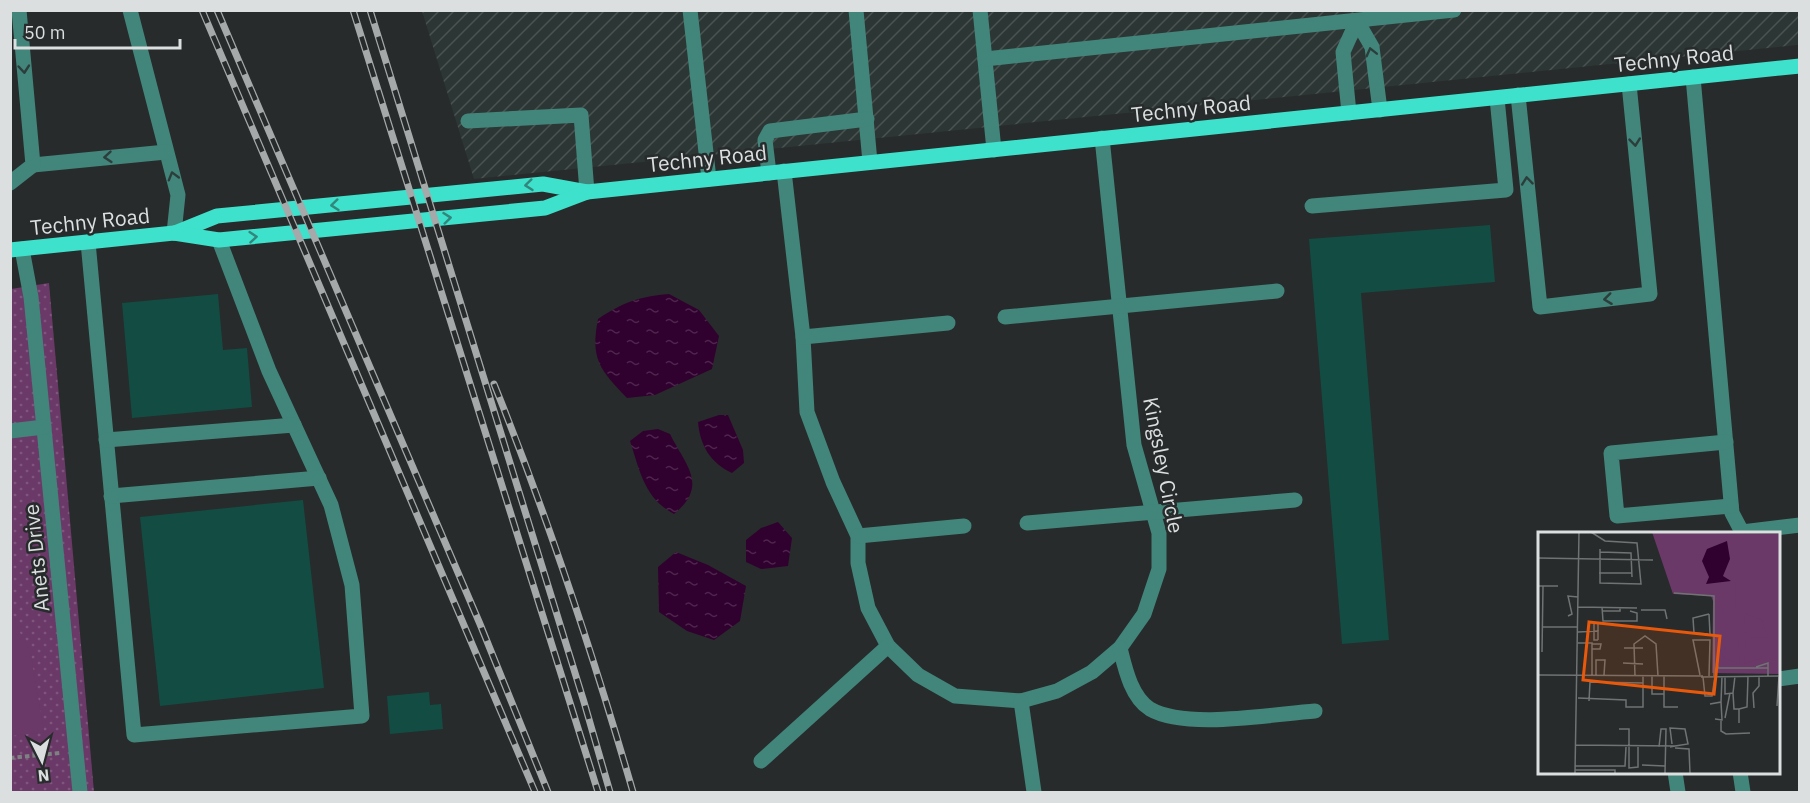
<svg xmlns="http://www.w3.org/2000/svg" width="1810" height="803" viewBox="0 0 1810 803" font-family="'IBM Plex Sans',sans-serif">
  <style>
    .industrial { fill: url(#industrial-furrows) }
    .grass { fill: url(#grass-dots) }
    .garden { fill: #6a3968 }
    .water { fill: url(#water-ripples) }
    .building { fill: #134c43 }
    .lines { fill: none; stroke-linecap: round; stroke-linejoin: round }
    .path { stroke: #7d8181; stroke-width: 4; stroke-dasharray: 4.5 3; stroke-linecap: butt }
    .minor { stroke: #42857a; stroke-width: 15 }
    .major { stroke: #3ee1cb; stroke-width: 15 }
    .rail-casing { stroke: #a5a9a9; stroke-width: 7 }
    .rail { stroke: #272b2b; stroke-width: 4.5; stroke-dasharray: 14; stroke-linecap: butt }
    .oneway { stroke: #2c3d3b }
    .oneway2 { stroke: #32867b }
    .labels { text-anchor: middle; dominant-baseline: central; stroke-width: 5; stroke-linejoin: round; paint-order: stroke }
    .street-label { font-size: 21px; fill: #dcdfdf; stroke: #272b2b }
    .inset-road { fill: none; stroke: #6f7373; stroke-width: 1.5 }
    .view { fill: #e8590c; fill-opacity: 0.15; stroke: #e8590c; stroke-width: 3 }
    .inset-edge { fill: none; stroke: #dcdfdf; stroke-width: 3 }
  </style>
  <defs>
    <pattern id="industrial-furrows" width="10" height="10" patternUnits="userSpaceOnUse" patternTransform="scale(1.5)"><rect width="10" height="10" fill="#2c3634"/><path d="M-1 1l2-2M0 10L10 0M9 11l2-2" fill="none" stroke="#4a5351"/></pattern>
    <pattern id="grass-dots" width="8" height="8" patternUnits="userSpaceOnUse" patternTransform="scale(1.5)"><rect width="8" height="8" fill="#6a3968"/><path d="M2 2h.1M6 6h.1" fill="none" stroke="#7f557d" stroke-width="1.8" stroke-linecap="round"/></pattern>
    <pattern id="water-ripples" width="26" height="14" patternUnits="userSpaceOnUse" patternTransform="scale(1.5)"><rect width="26" height="14" fill="#30002f"/><path d="M2 4q2-2 4 0t4 0M15 11q2-2 4 0t4 0" fill="none" stroke="#4d254d"/></pattern>
  </defs>
  <rect width="100%" height="100%" fill="#272b2b"/>
  <!-- industrial -->
  <polygon class="industrial" points="1799,10 1800,45 1797,45 474,179 422,11"/>
  <!-- grass -->
  <polygon class="grass" points="49,283 94,792 11,792 11,289"/>
  <!-- garden -->
  <polygon class="garden" points="11,614 31,655 44,732 11,736"/>
  <!-- water -->
  <g class="water">
    <path d="M669,294L699,310L719,336L712,369L655,395L627,398C600,370 590,359 598,319C621,303 641,296 669,294Z"/>
    <path d="M719,415H728L743,450L744,463L732,473C710,463 700,445 698,422Z"/>
    <path d="M658,429L670,434C686,466 709,485 674,514C644,498 640,471 630,441L643,431Z"/>
    <polygon points="778,522 792,538 788,566 761,569 746,562 746,540 761,528"/>
    <polygon points="676,552 708,565 746,586 740,621 714,640 687,631 659,612 658,567"/>
  </g>
  <!-- building -->
  <g class="building">
    <polygon points="1490,225 1495,282 1361,293 1389,640 1342,644 1309,239"/>
    <polygon points="218,294 223,350 247,348 252,407 132,418 122,303"/>
    <polygon points="303,500 324,688 160,706 140,517"/>
    <polygon points="429,692 430,705 441,704 443,729 390,734 387,696"/>
  </g>
  <g class="lines">
    <!-- path -->
    <polyline class="path" points="10,758 60,753"/>
    <!-- minor -->
    <g class="minor">
      <polyline points="130,10 178,195 174,233"/>
      <polyline points="690,10 709,179"/>
      <polyline points="856,10 870,162"/>
      <polyline points="980,10 994,150"/>
      <polyline points="985,59 1454,10"/>
      <polyline points="1693,77 1732,513 1742,532 1800,525"/>
      <polyline points="1518,95 1540,307 1650,294 1629,84"/>
      <polyline points="1349,113 1343,52 1357,21 1372,47 1380,110"/>
      <polyline points="468,121 581,115 587,192"/>
      <polyline points="33,165 166,152"/>
      <polyline points="784,171 803,337 807,412 833,482 858,536 858,563 868,608 888,646 918,675 955,696 1021,701 1057,691 1092,672 1120,648 1144,614 1159,569 1159,533 1134,445 1102,138"/>
      <polyline points="769,173 765,140 770,131 867,119"/>
      <polyline points="10,183 33,165 19,10"/>
      <polyline points="1312,206 1506,190 1497,98"/>
      <polyline points="88,242 134,735 362,716 352,585 331,505 269,371 219,240"/>
      <polyline points="22,249 31,297 80,792"/>
      <polyline points="1005,317 1277,291"/>
      <polyline points="803,337 948,323"/>
      <polyline points="10,431 44,427"/>
      <polyline points="106,440 294,425"/>
      <polyline points="1726,442 1611,453 1617,516 1731,506"/>
      <polyline points="111,496 319,478"/>
      <polyline points="1027,523 1295,500"/>
      <polyline points="858,536 964,526"/>
      <path d="M1120,648C1125,668 1131,697 1150,709C1186,730 1273,714 1315,711"/>
      <polyline points="1778,679 1800,676"/>
      <polyline points="1021,701 1034,792"/>
      <polyline points="761,761 888,646"/>
      <polyline points="1675,772 1678,792"/>
      <polyline points="1740,772 1743,792"/>
    </g>
    <!-- major -->
    <g class="major">
      <polyline points="175,233 217,216 411,197 543,184 587,192"/>
      <polyline points="10,250 174,233 219,240 545,208 587,192 1800,66"/>
    </g>
    <!-- rail casing -->
    <g class="rail-casing">
      <g id="rail">
        <polyline points="202,10 535,792"/>
        <polyline points="217,10 480,624 548,792"/>
        <polyline points="353,10 598,792"/>
        <polyline points="370,10 584,702 610,792"/>
        <path d="M494,384C548,518 593,654 633,792"/>
      </g>
    </g>
    <!-- rail -->
    <use href="#rail" class="rail"/>
  </g>
  <!-- one-way arrows -->
  <defs><path id="oneway-chevron" d="M-2-3.5L2.5 0L-2 3.5" fill="none" stroke-width="1.6" stroke-linecap="round" stroke-linejoin="round" transform="scale(1.5)"/></defs>
  <g class="oneway">
    <use href="#oneway-chevron" transform="translate(1371 52) rotate(-104)"/>
    <use href="#oneway-chevron" transform="translate(24 69) rotate(85)"/>
    <use href="#oneway-chevron" transform="translate(1635 142) rotate(84)"/>
    <use href="#oneway-chevron" transform="translate(108 157) rotate(175)"/>
    <use href="#oneway-chevron" transform="translate(173 176) rotate(-106)"/>
    <use href="#oneway-chevron" transform="translate(1527 181) rotate(-96)"/>
    <use href="#oneway-chevron" transform="translate(1608 299) rotate(173)"/>
  </g>
  <g class="oneway2">
    <use href="#oneway-chevron" transform="translate(529 185) rotate(174)"/>
    <use href="#oneway-chevron" transform="translate(335 205) rotate(174)"/>
    <use href="#oneway-chevron" transform="translate(447 218) rotate(-6)"/>
    <use href="#oneway-chevron" transform="translate(253 237) rotate(-5)"/>
  </g>
  <g class="labels">
    <!-- street labels -->
    <g class="street-label">
      <text transform="translate(1674 58) rotate(-6)">Techny Road</text>
      <text transform="translate(1191 108) rotate(-6)">Techny Road</text>
      <text transform="translate(707 158) rotate(-6)">Techny Road</text>
      <text transform="translate(90 221) rotate(-6)">Techny Road</text>
      <text transform="translate(1164 465) rotate(79)">Kingsley Circle</text>
      <text transform="translate(36 558) rotate(-96)">Anets Drive</text>
    </g>
  </g>
  <!-- overview -->
  <g transform="translate(1538 532)">
    <rect width="242" height="242" fill="#272b2b"/>
    <path d="M114,0L241,2V142L174,141L175,69L173,64L135,62Z" fill="#6a3968"/>
    <path d="M198,50H233V76H197ZM206,81L224,88L230,106L208,105ZM178,109H200L202,132L186,126ZM208,109H230L223,126L206,132Z" fill="#6a3968"/>
    <path d="M189,9L192,27L185,44L193,49L168,52L171,45L164,29L169,17Z" fill="#30002f"/>
    <path class="inset-road" d="M53,0L67,9L99,11L103,52L62,51V17M62,20L93,21L94,45M0,26L115,28M61,41H94M0,54H20M136,61L176,64V144M40,75L99,76M64,75L65,89H99V81L92,79M103,78H127L129,87M64,79H82V76M171,82L172,102M30,84L34,82L30,64L40,65M4,95H39M60,99V91H56V108H60M40,100L60,99V108M170,102L156,101L155,86L171,82M40,111H54V143M86,116H105M54,117H62L63,112H54M4,120L5,54M85,131L105,132M179,131L180,136H230M218,135L230,131V144M0,143L165,144M58,143V128H67L66,143M162,143L155,108H172L171,144M97,144L96,112L107,104L118,112L120,144M114,144V162H126M126,144V175H140M163,145L242,144M165,145L167,164H174L177,144M187,145V162L195,161L197,144M195,161L196,177H201V191M40,166L88,168V175H105V144M51,169L52,150L105,151M172,172L183,170L184,144M239,174L241,144M216,176L215,161L221,154V144M201,177L209,175L210,144M187,186L192,161M177,187L184,188L183,170M183,188V199L188,202L212,201M81,197H91V236L100,235V215M134,212L132,196L147,197L150,212L137,214M37,213L137,214L132,215M121,215L123,197H128L127,241M137,216L151,217L152,241M104,233L127,234M37,234H87L88,215M37,238H77V241M37,241L41,0"/>
    <path class="view" d="M51,90L182,104L176,162L45,148Z"/>
    <rect width="242" height="242" class="inset-edge"/>
  </g>
  <!-- border -->
  <rect width="1810" height="803" fill="none" stroke="#dcdfdf" stroke-width="24"/>
  <!-- north arrow -->
  <g transform="translate(42 761) rotate(174)" stroke="#272b2b" stroke-width="4.5" paint-order="stroke">
  <path d="M0-4.5L10 22L0 15L-10 22Z" fill="#dcdfdf"/>
  <text y="-9" font-size="16" font-weight="bold" text-anchor="middle" fill="#dcdfdf">N</text>
  </g>
  <!-- scale -->
  <path d="M15 39v9h165v-9" fill="none" stroke="#dcdfdf" stroke-width="3"/>
  <text x="24" y="39" font-size="18" fill="#dcdfdf" stroke="#272b2b" stroke-width="4.5" paint-order="stroke">50 m</text>
</svg>
